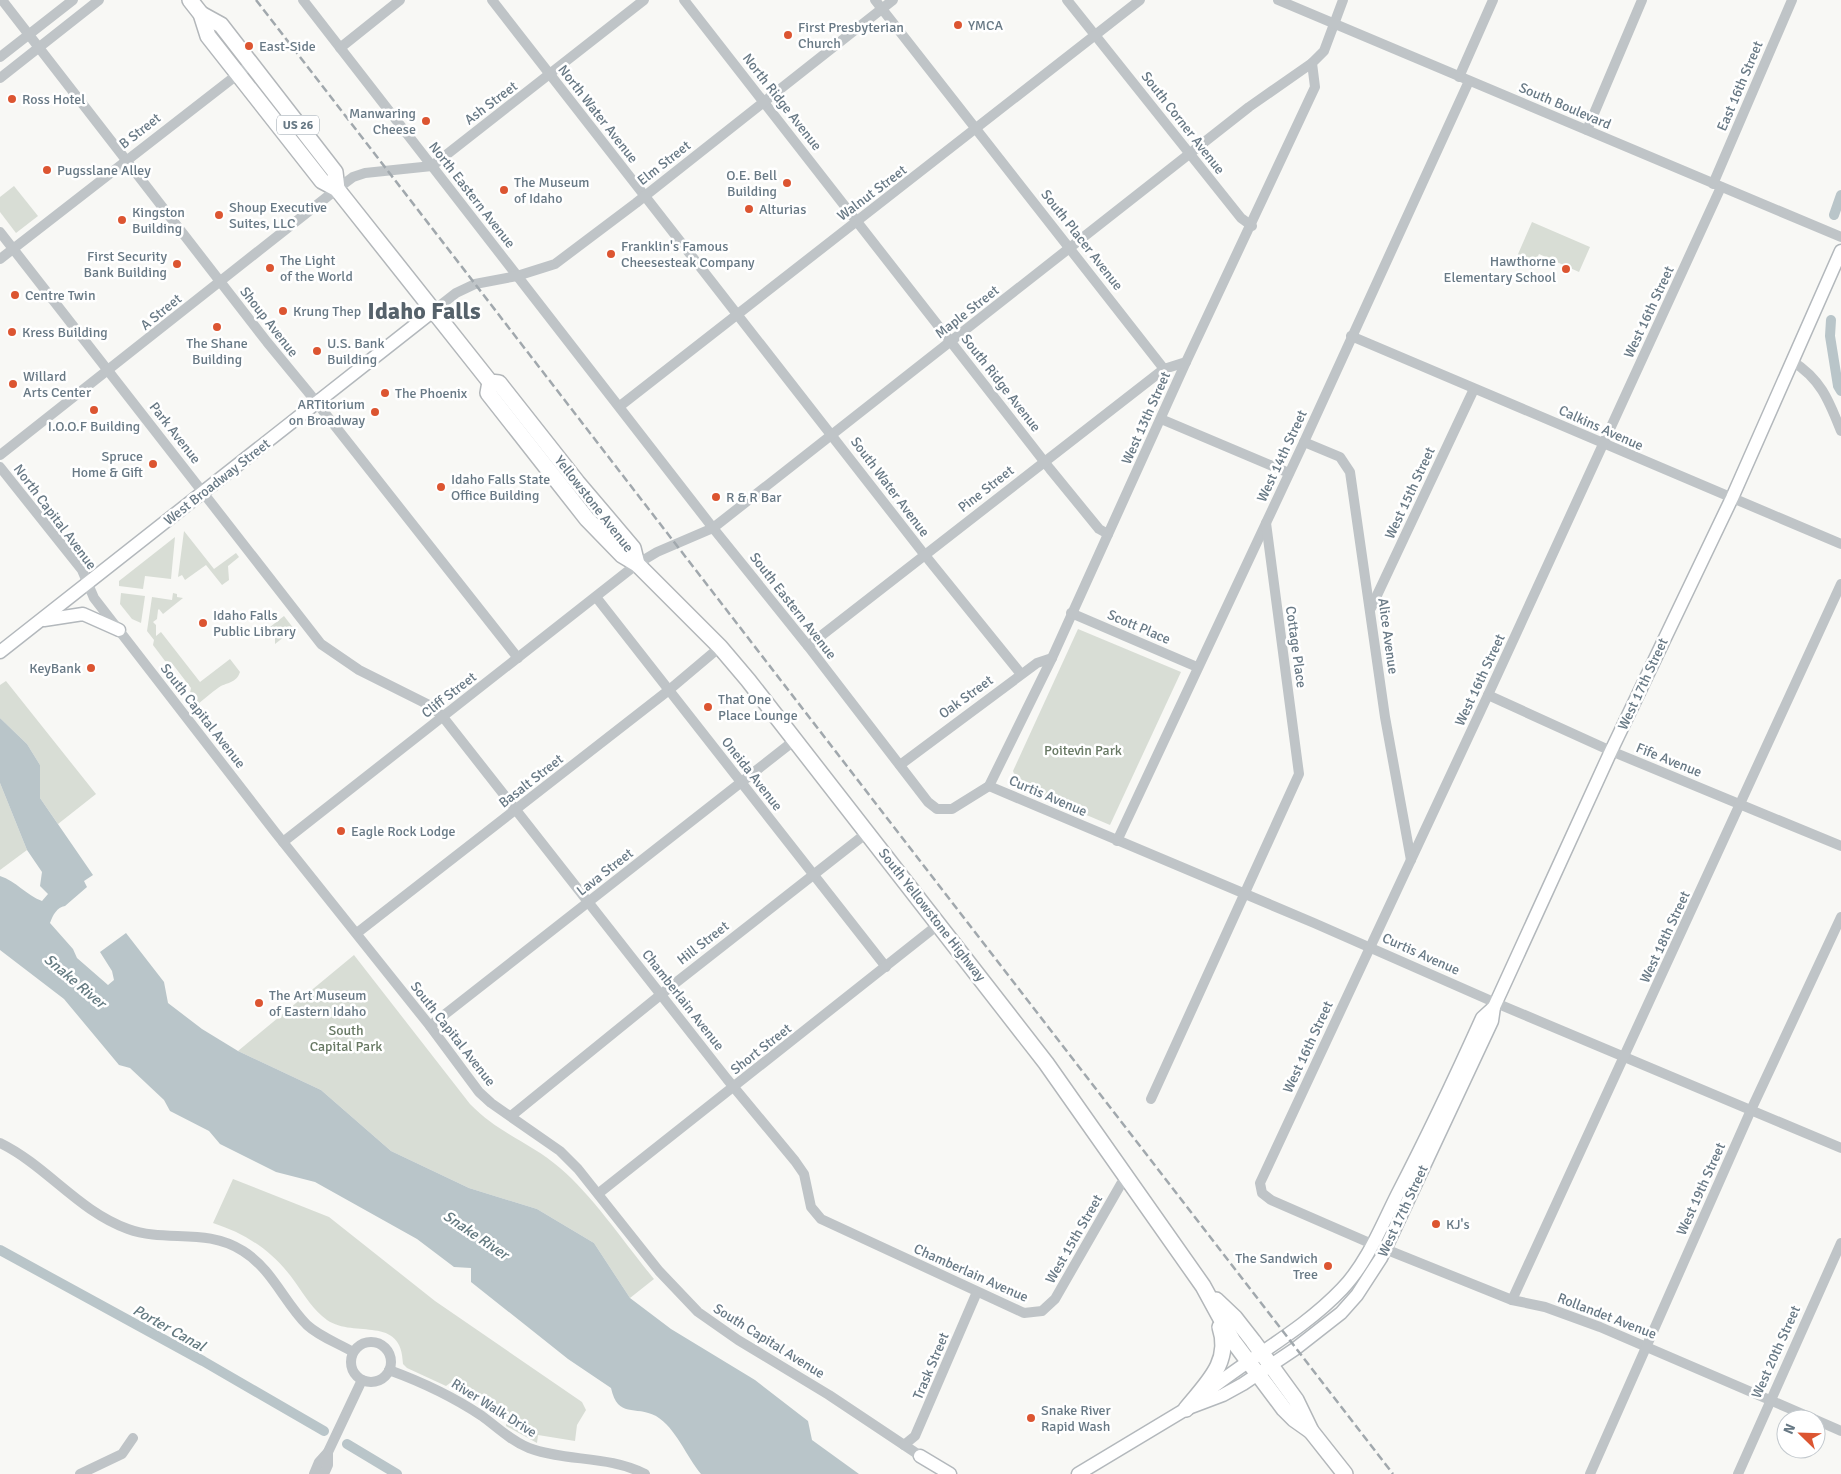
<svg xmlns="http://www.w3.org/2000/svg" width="1841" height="1474" viewBox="0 0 1841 1474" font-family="Signika,sans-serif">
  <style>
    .green { fill: #d8ddd5 }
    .water { fill: #b9c5c9 }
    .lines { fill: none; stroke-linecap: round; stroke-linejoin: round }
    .canal { stroke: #b9c5c9; stroke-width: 10 }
    .major-casing { stroke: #b3b8bc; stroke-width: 15 }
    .highway-casing { stroke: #b3b7ba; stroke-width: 18 }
    .minor { stroke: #bfc4c7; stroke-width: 10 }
    .major { stroke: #fff; stroke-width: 12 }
    .highway { stroke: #fff; stroke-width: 15 }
    .rail { stroke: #a1a8ad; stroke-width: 2.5; stroke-dasharray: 8 4; stroke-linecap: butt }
    .poi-dot { fill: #dc5531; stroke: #fff; stroke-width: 2 }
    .labels { text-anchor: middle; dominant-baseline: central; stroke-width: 5; stroke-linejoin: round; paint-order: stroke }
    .shield { fill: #fff; stroke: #95a1aa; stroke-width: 1 }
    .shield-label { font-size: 12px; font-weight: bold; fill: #687985 }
    .poi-label { font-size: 14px; fill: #687985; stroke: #fff; text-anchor: start }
    .street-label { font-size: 14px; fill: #687985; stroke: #fff }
    .park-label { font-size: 14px; fill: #677863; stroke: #fff }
    .water-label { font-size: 15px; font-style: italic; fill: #647a81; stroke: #fff }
    .town-label { font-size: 24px; font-weight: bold; fill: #56626b; stroke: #fff }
  </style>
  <rect width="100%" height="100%" fill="#f8f8f5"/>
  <!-- green -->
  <g class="green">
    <polygon points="14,186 38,216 16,233 0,212 0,197"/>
    <polygon points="1532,222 1590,247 1579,272 1539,254 1532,269 1515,261"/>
    <polygon points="184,531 214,569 236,553 239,557 228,566 229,580 222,585 206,565 185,580 182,575 178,577"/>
    <polygon points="175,537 171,579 145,576 143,589 119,586 119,581"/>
    <polygon points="121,593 145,596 141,623 132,619 120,604"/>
    <path d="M173,593L177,594V597L183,598L163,614L159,609L158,610L157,619L153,622L156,625V636L161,632L200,682L230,659L240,672C236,684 226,682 218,688C211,693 205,698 198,704L190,693L191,688L171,662L165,661L153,645L154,640L147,631L152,597L172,600Z"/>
    <polygon points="284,616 294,629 275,644 275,635 270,627"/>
    <polygon points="1078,629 1181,672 1110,825 1023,788 1017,782 1013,771"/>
    <polygon points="6,681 96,794 58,824 40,798 40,765 27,744 0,718 0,685"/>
    <polygon points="0,783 27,850 0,870"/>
    <path d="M354,955L470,1104C499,1134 530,1142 560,1168C594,1197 625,1244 654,1279L630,1298L594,1243L537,1209L469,1188L391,1151L321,1090L238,1051Z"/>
    <path d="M233,1179L329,1217L435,1301L582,1402L586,1410L577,1425L575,1441L538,1435L537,1443L506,1426L507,1417L467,1388L464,1390L450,1383L446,1386L407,1368L403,1364C402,1314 355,1339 327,1320C313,1310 305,1296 295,1282C274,1252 247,1234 213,1223Z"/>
  </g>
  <!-- water -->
  <path class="water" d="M0,718L27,744L40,765V798L93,875L84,881L87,887L65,906C57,907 53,915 50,923L73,949L77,958L108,985L114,980L112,971L100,952L126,933L164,982L168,1003L202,1029L238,1051L321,1090L391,1151L469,1188L537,1209L594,1243L630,1298L671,1329L755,1380L808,1421L812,1440L859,1474H701C686,1456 676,1428 656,1416C635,1405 618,1419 611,1388L568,1359L471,1282V1268L454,1267L417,1239L315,1182L276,1172L220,1144L209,1131L170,1111L164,1100L130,1068L119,1065L64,999L0,950V876C16,881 26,895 42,901L48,894L40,886L42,872L27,850L0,783Z"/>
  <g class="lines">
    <!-- canal -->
    <g class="canal">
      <polyline points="1834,215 1841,195"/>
      <polyline points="1831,320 1830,336 1838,386 1841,391"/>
      <polyline points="0,1250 203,1361 324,1431"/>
      <polyline points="347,1444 397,1474"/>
    </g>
    <!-- major casing -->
    <g class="major-casing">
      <g id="major">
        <polyline points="44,620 83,614 119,630"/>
        <polyline points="0,652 433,311"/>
        <path d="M1203,1395C1248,1358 1301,1332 1342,1289C1367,1263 1381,1227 1397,1195C1427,1137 1455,1078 1482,1018L1494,1007"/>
        <polyline points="920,1456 950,1474"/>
        <polyline points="1078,1474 1186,1409 1223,1395 1243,1384 1295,1349 1341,1313 1357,1295 1381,1258 1492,1021 1494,1007 1611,751 1732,498 1841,251"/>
      </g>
    </g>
    <!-- highway casing -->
    <g class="highway-casing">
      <g id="highway">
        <polyline points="190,0 201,14 208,36 322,181 337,189 490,382 499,383 577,482 633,548 637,564"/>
        <polyline points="201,14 221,25 335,172 337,189"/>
        <polyline points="490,382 488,393 587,519 622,555 637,564 720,647 748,680 1046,1063 1203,1286 1233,1341 1284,1409 1294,1419 1311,1431"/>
        <polyline points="1216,1300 1235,1318 1253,1341 1296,1400 1311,1431 1345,1474"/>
        <path d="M1186,1409C1206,1384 1232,1362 1220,1327"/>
      </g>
    </g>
    <!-- minor -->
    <g class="minor">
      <polyline points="2,0 267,342 309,393 518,658"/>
      <polyline points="303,0 713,528 808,646 928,802 937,809 952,809 989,786 1052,658 1186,362 1315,87 1312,63 1324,51 1343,0"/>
      <polyline points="492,0 924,554 1021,674"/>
      <polyline points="684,0 1050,469 1099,529 1108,534"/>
      <polyline points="875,0 1164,369"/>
      <polyline points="1067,0 1241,218 1252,226"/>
      <polyline points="1278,0 1841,237"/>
      <polyline points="340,48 400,0"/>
      <polyline points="0,57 73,0"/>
      <polyline points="1459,77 1493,0"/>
      <polyline points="0,78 99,0"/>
      <polyline points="1587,130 1642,0"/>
      <polyline points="1713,184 1792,0"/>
      <polyline points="0,232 321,644 359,670 431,706 443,717 727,1079 795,1161 804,1174 811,1207 821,1219 1024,1313 1042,1311 1055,1299 1121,1184 1128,1180"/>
      <polyline points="0,259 251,64"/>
      <polyline points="433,311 456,293 475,284 517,276 555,264 636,203 893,0"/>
      <polyline points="1351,336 1841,544"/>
      <path d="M1792,361C1821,379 1829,401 1841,431"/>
      <polyline points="620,406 1140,0"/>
      <polyline points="1161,419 1289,473"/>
      <polyline points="1304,442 1340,457 1350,472 1385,717 1411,860"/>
      <polyline points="0,455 337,189 353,177 365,173 432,166 644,0"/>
      <polyline points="0,467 82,570 94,598 275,832 430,1026 479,1092 491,1103 560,1151 578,1169 659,1271 698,1312 738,1340 829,1395 925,1459"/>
      <polyline points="596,597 886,967"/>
      <polyline points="1371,608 1474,389"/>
      <polyline points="1071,613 1197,667"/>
      <polyline points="808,646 1164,369 1186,362"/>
      <polyline points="1488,695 1611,751 1841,846"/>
      <polyline points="900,765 1037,663 1052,658"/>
      <polyline points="989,786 1314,923 1496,1003 1841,1148"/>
      <polyline points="1117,841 1304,442 1469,81"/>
      <polyline points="283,842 637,564 657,552 713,528 1249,107 1312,63"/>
      <polyline points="357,933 669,690 720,647"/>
      <polyline points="430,1026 795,740"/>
      <polyline points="1151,1099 1299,774 1266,523"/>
      <polyline points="511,1116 669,988 868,832"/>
      <path d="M0,1143C47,1166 78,1211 128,1229C166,1243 206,1227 243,1251C272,1269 284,1302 307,1325C320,1337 338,1343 353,1352"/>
      <polyline points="599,1193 939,924"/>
      <polyline points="1372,1244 1271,1200 1262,1193 1260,1183 1488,695 1721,187"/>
      <polyline points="1385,1249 1512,1300 1545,1307 1600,1327 1814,1419"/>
      <polyline points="1512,1300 1841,584"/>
      <circle cx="371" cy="1362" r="20"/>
      <path d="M389,1370C422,1382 452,1396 482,1416C497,1427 511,1441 529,1448C567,1462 607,1455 645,1474"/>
      <polyline points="1816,1420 1841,1431"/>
      <polyline points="904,1445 915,1436 977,1292"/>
      <polyline points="80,1474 122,1454 133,1438"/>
      <polyline points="314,1474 319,1462 328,1452 362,1380"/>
      <polyline points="324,1474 328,1465 328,1452"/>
      <polyline points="1590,1474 1751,1110 1841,917"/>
      <polyline points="1738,1474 1841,1243"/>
    </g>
    <!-- major -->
    <use href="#major" class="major"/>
    <!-- highway -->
    <use href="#highway" class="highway"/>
    <!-- rail -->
    <polyline class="rail" points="256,0 1393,1474"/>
  </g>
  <!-- markers -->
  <g class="poi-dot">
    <circle cx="958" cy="25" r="5"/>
    <circle cx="788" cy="35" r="5"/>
    <circle cx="249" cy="46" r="5"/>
    <circle cx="12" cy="99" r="5"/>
    <circle cx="426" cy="121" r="5"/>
    <circle cx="47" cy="170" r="5"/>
    <circle cx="787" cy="183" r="5"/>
    <circle cx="504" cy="190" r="5"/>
    <circle cx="749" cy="209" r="5"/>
    <circle cx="219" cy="215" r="5"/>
    <circle cx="122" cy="220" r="5"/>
    <circle cx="611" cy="254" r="5"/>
    <circle cx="177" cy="264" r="5"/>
    <circle cx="270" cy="268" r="5"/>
    <circle cx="1566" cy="269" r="5"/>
    <circle cx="15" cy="295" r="5"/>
    <circle cx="283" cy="311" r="5"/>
    <circle cx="217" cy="327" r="5"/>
    <circle cx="12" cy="332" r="5"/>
    <circle cx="317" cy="351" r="5"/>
    <circle cx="13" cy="384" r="5"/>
    <circle cx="385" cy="393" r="5"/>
    <circle cx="94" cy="410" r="5"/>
    <circle cx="375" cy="412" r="5"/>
    <circle cx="153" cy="464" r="5"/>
    <circle cx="441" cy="487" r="5"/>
    <circle cx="716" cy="497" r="5"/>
    <circle cx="203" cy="623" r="5"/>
    <circle cx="91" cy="668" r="5"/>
    <circle cx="708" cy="707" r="5"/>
    <circle cx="341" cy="831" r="5"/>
    <circle cx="259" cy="1003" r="5"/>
    <circle cx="1436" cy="1224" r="5"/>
    <circle cx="1328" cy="1266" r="5"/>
    <circle cx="1031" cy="1418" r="5"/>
  </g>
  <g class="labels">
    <!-- shield labels -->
    <rect class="shield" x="277" y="115.5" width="42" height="19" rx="4"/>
    <g class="shield-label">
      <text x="298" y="125">US 26</text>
    </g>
    <!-- poi labels -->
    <g class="poi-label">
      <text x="968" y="25">YMCA</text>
      <text x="798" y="27">First Presbyterian<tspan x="798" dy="16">Church</tspan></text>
      <text x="259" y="46">East-Side</text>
      <text x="22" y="99">Ross Hotel</text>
      <text x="416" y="113" text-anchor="end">Manwaring<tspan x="416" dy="16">Cheese</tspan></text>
      <text x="57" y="170">Pugsslane Alley</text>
      <text x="777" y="175" text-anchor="end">O.E. Bell<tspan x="777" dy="16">Building</tspan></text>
      <text x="514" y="182">The Museum<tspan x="514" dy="16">of Idaho</tspan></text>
      <text x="229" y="207">Shoup Executive<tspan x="229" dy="16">Suites, LLC</tspan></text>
      <text x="759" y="209">Alturias</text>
      <text x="132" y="212">Kingston<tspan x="132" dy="16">Building</tspan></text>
      <text x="621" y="246">Franklin's Famous<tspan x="621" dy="16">Cheesesteak Company</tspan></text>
      <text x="167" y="256" text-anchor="end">First Security<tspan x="167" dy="16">Bank Building</tspan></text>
      <text x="280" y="260">The Light<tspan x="280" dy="16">of the World</tspan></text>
      <text x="1556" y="261" text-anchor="end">Hawthorne<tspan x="1556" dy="16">Elementary School</tspan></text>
      <text x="25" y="295">Centre Twin</text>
      <text x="293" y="311">Krung Thep</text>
      <text x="22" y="332">Kress Building</text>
      <text x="217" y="343" text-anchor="middle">The Shane<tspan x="217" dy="16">Building</tspan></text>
      <text x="327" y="343">U.S. Bank<tspan x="327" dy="16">Building</tspan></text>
      <text x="23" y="376">Willard<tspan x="23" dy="16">Arts Center</tspan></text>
      <text x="395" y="393">The Phoenix</text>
      <text x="365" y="404" text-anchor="end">ARTitorium<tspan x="365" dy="16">on Broadway</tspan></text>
      <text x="94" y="426" text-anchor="middle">I.O.O.F Building</text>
      <text x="143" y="456" text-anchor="end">Spruce<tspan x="143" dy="16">Home &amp; Gift</tspan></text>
      <text x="451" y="479">Idaho Falls State<tspan x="451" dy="16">Office Building</tspan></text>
      <text x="726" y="497">R &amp; R Bar</text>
      <text x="213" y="615">Idaho Falls<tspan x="213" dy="16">Public Library</tspan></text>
      <text x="81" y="668" text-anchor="end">KeyBank</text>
      <text x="718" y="699">That One<tspan x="718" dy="16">Place Lounge</tspan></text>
      <text x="351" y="831">Eagle Rock Lodge</text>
      <text x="269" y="995">The Art Museum<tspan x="269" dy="16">of Eastern Idaho</tspan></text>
      <text x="1446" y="1224">KJ's</text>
      <text x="1318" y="1258" text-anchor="end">The Sandwich<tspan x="1318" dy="16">Tree</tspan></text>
      <text x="1041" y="1410">Snake River<tspan x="1041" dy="16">Rapid Wash</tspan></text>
    </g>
    <!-- street labels -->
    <g class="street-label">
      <text transform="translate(1740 86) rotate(-67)">East 16th Street</text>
      <text transform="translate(782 102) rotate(52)">North Ridge Avenue</text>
      <text transform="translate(491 103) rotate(-37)">Ash Street</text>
      <text transform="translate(1565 106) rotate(23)">South Boulevard</text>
      <text transform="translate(598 114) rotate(52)">North Water Avenue</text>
      <text transform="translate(1183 123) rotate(52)">South Corner Avenue</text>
      <text transform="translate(140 131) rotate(-38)">B Street</text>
      <text transform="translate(664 163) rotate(-38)">Elm Street</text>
      <text transform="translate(872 193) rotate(-37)">Walnut Street</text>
      <text transform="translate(472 195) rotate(52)">North Eastern Avenue</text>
      <text transform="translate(1082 240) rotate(52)">South Placer Avenue</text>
      <text transform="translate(161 312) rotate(-39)">A Street</text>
      <text transform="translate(967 312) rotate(-38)">Maple Street</text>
      <text transform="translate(1649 312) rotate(-65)">West 16th Street</text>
      <text transform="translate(269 322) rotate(52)">Shoup Avenue</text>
      <text transform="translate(1001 383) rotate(52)">South Ridge Avenue</text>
      <text transform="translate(1146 418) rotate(-66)">West 13th Street</text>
      <text transform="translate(1601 428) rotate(24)">Calkins Avenue</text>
      <text transform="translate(175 433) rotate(52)">Park Avenue</text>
      <text transform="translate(1282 456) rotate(-65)">West 14th Street</text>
      <text transform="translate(217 482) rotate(-38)">West Broadway Street</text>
      <text transform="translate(890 487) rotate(53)">South Water Avenue</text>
      <text transform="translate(986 489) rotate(-38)">Pine Street</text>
      <text transform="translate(1410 493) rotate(-65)">West 15th Street</text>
      <text transform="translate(594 504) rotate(52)">Yellowstone Avenue</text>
      <text transform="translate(55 517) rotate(53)">North Capital Avenue</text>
      <text transform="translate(793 606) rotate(52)">South Eastern Avenue</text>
      <text transform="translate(1139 627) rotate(23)">Scott Place</text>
      <text transform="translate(1388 636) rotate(82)">Alice Avenue</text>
      <text transform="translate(1296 647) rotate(82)">Cottage Place</text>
      <text transform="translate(1480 680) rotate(-65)">West 16th Street</text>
      <text transform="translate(1643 684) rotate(-65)">West 17th Street</text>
      <text transform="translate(449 695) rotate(-38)">Cliff Street</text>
      <text transform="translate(966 697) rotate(-36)">Oak Street</text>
      <text transform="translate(203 716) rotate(52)">South Capital Avenue</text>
      <text transform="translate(1669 760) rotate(22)">Fife Avenue</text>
      <text transform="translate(752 774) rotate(52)">Oneida Avenue</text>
      <text transform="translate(531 781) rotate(-38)">Basalt Street</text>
      <text transform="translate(1048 796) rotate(23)">Curtis Avenue</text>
      <text transform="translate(605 872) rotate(-38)">Lava Street</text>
      <text transform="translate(932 915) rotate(52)">South Yellowstone Highway</text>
      <text transform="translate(1665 937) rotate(-65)">West 18th Street</text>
      <text transform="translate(703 943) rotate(-38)">Hill Street</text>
      <text transform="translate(1421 954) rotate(24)">Curtis Avenue</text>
      <text transform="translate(683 1000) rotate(52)">Chamberlain Avenue</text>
      <text transform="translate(453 1034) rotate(52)">South Capital Avenue</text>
      <text transform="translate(1308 1047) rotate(-65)">West 16th Street</text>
      <text transform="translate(761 1049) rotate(-38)">Short Street</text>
      <text transform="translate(1701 1189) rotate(-66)">West 19th Street</text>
      <text transform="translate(1403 1211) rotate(-65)">West 17th Street</text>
      <text transform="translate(1074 1239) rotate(-60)">West 15th Street</text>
      <text transform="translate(971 1273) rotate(24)">Chamberlain Avenue</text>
      <text transform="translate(1607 1316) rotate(21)">Rollandet Avenue</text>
      <text transform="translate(769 1341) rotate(32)">South Capital Avenue</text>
      <text transform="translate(1776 1352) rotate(-66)">West 20th Street</text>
      <text transform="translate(931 1366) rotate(-67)">Trask Street</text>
      <text transform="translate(494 1408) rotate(32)">River Walk Drive</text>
    </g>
    <!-- park labels -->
    <g class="park-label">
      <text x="1083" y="750">Poitevin Park</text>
      <text x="346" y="1030">South<tspan x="346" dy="16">Capital Park</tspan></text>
    </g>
    <!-- water labels -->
    <g class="water-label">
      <text transform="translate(75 981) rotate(40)">Snake River</text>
      <text transform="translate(476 1235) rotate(34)">Snake River</text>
      <text transform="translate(169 1328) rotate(29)">Porter Canal</text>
    </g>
    <!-- town labels -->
    <g class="town-label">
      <text x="424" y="311">Idaho Falls</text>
    </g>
  </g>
  <!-- north arrow -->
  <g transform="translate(1801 1434) rotate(293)"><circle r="24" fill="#ffffff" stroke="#c3c9ce"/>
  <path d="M0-4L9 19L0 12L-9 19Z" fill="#dc5531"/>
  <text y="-8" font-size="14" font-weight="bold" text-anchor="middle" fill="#687985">N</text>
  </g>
</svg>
